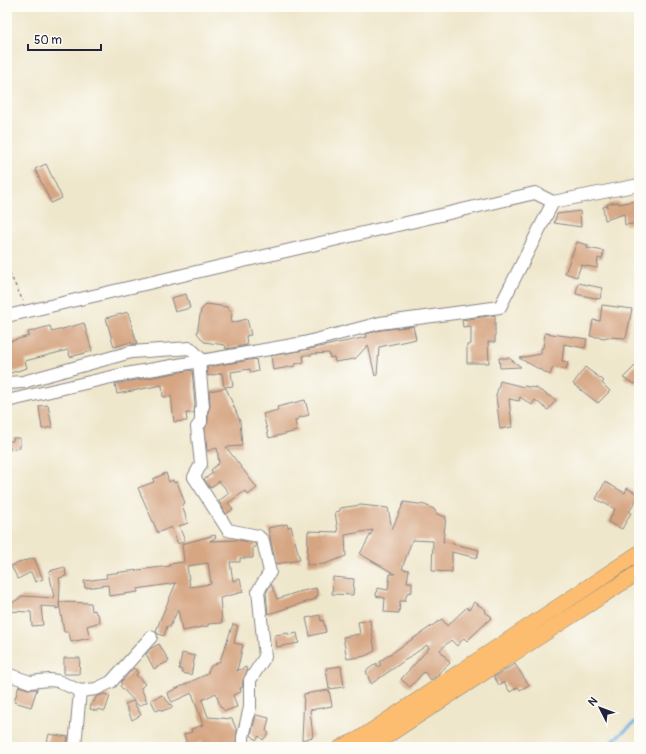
<svg xmlns="http://www.w3.org/2000/svg" width="646" height="754" viewBox="0 0 646 754" font-family="Pangolin,sans-serif">
  <style>
    .lines { fill: none; stroke-linecap: round; stroke-linejoin: round }
    .stream { stroke: #6bafe0; stroke-width: 3 }
    .building { fill: #d6a582; fill-rule: evenodd }
    .minor-casing { stroke: #888484; stroke-width: 14 }
    .major-casing { stroke: #888484; stroke-width: 16 }
    .path { stroke: #888484; stroke-width: 1.5; stroke-dasharray: 3 3; stroke-linecap: butt }
    .minor { stroke: #fff; stroke-width: 12 }
    .major { stroke: #fcbd6f; stroke-width: 15 }
  </style>
  <rect width="100%" height="100%" fill="#fdfcf7"/>
  <filter id="ink" filterUnits="userSpaceOnUse"><feTurbulence type="fractalNoise" baseFrequency=".025" numOctaves="2"/><feDisplacementMap in="SourceGraphic" scale="8" xChannelSelector="R" yChannelSelector="G"/><feConvolveMatrix kernelMatrix="1 2 1 2 8 2 1 2 1" color-interpolation-filters="sRGB"/></filter>
  <filter id="wash" filterUnits="userSpaceOnUse"><feTurbulence type="fractalNoise" baseFrequency=".012" numOctaves="4" result="noise"/><feDisplacementMap in="SourceGraphic" scale="16" xChannelSelector="R" yChannelSelector="G"/><feGaussianBlur stdDeviation="0.9" result="paint"/><feColorMatrix in="noise" values="0 0 0 0 0 0 0 0 0 0 0 0 0 0 0 0 0 1.4 0 .05"/><feComposite in="paint" operator="in"/></filter>
  <g filter="url(#wash)">
    <rect width="100%" height="100%" fill="#efe7cc"/>
    <g class="lines">
      <!-- stream -->
      <polyline class="stream" points="605,747 639,719"/>
    </g>
    <g id="blocks">
      <!-- building -->
      <g class="building">
        <polygon points="46,164 62,198 51,203 35,169"/>
        <polygon points="639,200 639,223 625,225 624,214 605,220 603,207 608,206 607,204 618,202 619,204"/>
        <polygon points="580,211 581,227 554,223 557,214"/>
        <polygon points="577,242 588,245 587,248 604,251 602,259 598,258 597,268 581,265 577,277 565,273"/>
        <polygon points="578,283 602,288 600,299 576,294"/>
        <polygon points="186,294 190,308 175,312 171,298"/>
        <polygon points="207,304 227,307 232,313 231,323 247,319 251,335 246,336 247,345 226,349 225,345 204,342 197,333 201,310"/>
        <polygon points="602,305 632,309 626,338 606,337 605,338 590,336 593,320 600,321"/>
        <polygon points="128,312 137,344 131,344 131,342 114,347 106,318"/>
        <polygon points="495,315 495,342 488,342 489,363 467,363 467,345 471,344 471,326 463,327 462,320"/>
        <polygon points="84,323 92,351 70,357 68,350 25,361 27,368 7,374 7,342 29,336 28,332 50,326 52,332"/>
        <polygon points="413,326 416,339 379,347 377,375 375,376 368,345 355,359 335,362 334,357 330,358 329,353 312,354 312,355 303,355 304,363 295,364 295,366 273,370 271,356 305,350 367,337 366,334 381,330"/>
        <polygon points="545,333 587,339 585,348 564,344 562,361 568,362 566,370 553,367 550,375 519,358 541,354 541,348 543,348"/>
        <polygon points="499,358 509,358 521,367 500,368"/>
        <polygon points="256,359 258,371 251,373 250,369 231,372 233,386 224,387 222,373 208,376 207,367"/>
        <polygon points="639,362 639,379 635,384 623,378"/>
        <polygon points="585,367 604,381 602,383 610,391 598,403 573,384"/>
        <polygon points="192,370 195,405 194,413 186,413 187,421 174,422 171,396 163,397 162,385 117,394 115,384"/>
        <polygon points="500,381 524,387 524,386 534,388 534,387 556,400 548,410 535,400 532,405 520,397 519,401 509,399 512,427 500,429 496,396"/>
        <polygon points="226,388 240,421 242,446 226,447 257,488 248,495 245,491 228,503 233,509 226,514 219,501 229,493 219,481 210,488 204,479 213,473 211,470 219,463 217,448 207,451 205,429 208,422 208,412 210,406 209,391"/>
        <polygon points="305,400 309,415 298,418 298,420 295,420 297,431 269,438 263,414 278,410 277,407"/>
        <polygon points="48,405 52,427 42,429 39,406"/>
        <polygon points="13,438 20,438 20,448 7,449 7,441 13,441"/>
        <polygon points="166,473 169,482 173,480 174,483 177,482 185,503 182,505 188,523 179,526 185,541 178,544 171,527 158,533 138,488 154,482 153,479"/>
        <polygon points="605,482 625,493 627,488 639,495 629,512 631,513 622,529 608,522 615,509 596,499"/>
        <polygon points="404,502 425,505 434,509 437,514 446,517 443,542 453,543 453,544 479,550 477,558 452,552 452,572 432,571 433,541 412,540 402,569 409,570 407,582 412,582 412,592 407,593 405,601 400,601 399,613 384,612 385,598 376,596 377,588 388,590 390,574 395,574 360,554 373,530 345,535 346,556 325,564 307,565 308,531 338,532 335,512 340,511 340,508 361,505 388,508 392,529"/>
        <polygon points="287,524 288,527 291,526 300,560 276,564 268,528"/>
        <path d="M215,535L216,537L210,541L238,540L254,543L256,545V547H253V558H240V562H230L233,581L240,579L243,592L220,598L222,623L208,624V626L182,631L178,609L170,627L167,626L164,636L158,634L156,631L161,618L176,583L137,589L138,592L109,596L108,585L85,588L84,581L107,578L106,574L170,566V564L184,562L182,544ZM208,563L211,584L190,587L187,566Z"/>
        <polygon points="34,558 43,579 35,582 31,572 18,579 11,566 25,560 25,561"/>
        <polygon points="65,567 66,576 59,578 60,585 59,608 56,609 56,607 41,606 43,625 32,626 31,612 7,611 7,606 23,596 54,598 49,571"/>
        <polygon points="333,577 354,579 353,595 332,594"/>
        <polygon points="271,584 277,599 298,592 316,588 318,596 315,597 316,599 268,614 266,593"/>
        <polygon points="59,602 91,603 92,611 95,610 96,614 98,614 100,622 87,626 90,638 71,642 69,632 64,632"/>
        <polygon points="474,602 486,610 485,612 492,617 467,641 464,638 457,646 451,640 440,650 450,663 438,674 439,675 431,680 424,672 410,687 401,679 429,648 427,645 371,684 366,671 377,663 377,666 380,666 380,661 442,619 447,626 467,607 469,610"/>
        <polygon points="320,615 321,621 323,620 326,632 310,636 306,618"/>
        <polygon points="370,620 375,651 365,656 347,659 343,637 360,634 358,622"/>
        <polygon points="233,624 238,626 234,643 243,645 237,671 246,667 247,671 243,680 242,688 240,688 241,692 233,695 237,707 225,711 220,706 216,693 202,700 208,717 232,719 237,731 236,745 230,747 223,747 222,743 205,747 203,742 187,746 184,734 192,732 191,729 203,725 192,693 172,702 167,693 207,674 211,666 220,661"/>
        <polygon points="288,633 289,635 297,633 299,643 277,647 275,635"/>
        <polygon points="159,644 169,661 154,669 146,654 150,649"/>
        <polygon points="182,653 195,656 191,675 182,673 182,670 179,669"/>
        <polygon points="64,658 80,658 79,674 64,674"/>
        <polygon points="515,664 529,685 520,690 518,687 510,692 504,682 499,685 494,677"/>
        <polygon points="341,666 344,687 329,689 326,668"/>
        <polygon points="134,668 138,673 136,675 145,684 141,688 147,702 139,706 120,686 122,684 121,682"/>
        <polygon points="19,686 28,689 37,689 31,707 14,702"/>
        <polygon points="329,690 332,706 310,710 313,737 302,740 304,694"/>
        <polygon points="104,694 110,696 105,711 98,709 97,711 90,709 92,702 94,702 96,697"/>
        <polygon points="162,695 173,707 162,711 161,709 156,711 151,700"/>
        <polygon points="133,701 141,715 132,720 125,704"/>
        <polygon points="256,715 269,718 266,731 269,733 263,740 259,736 256,740 251,735"/>
        <polygon points="49,734 68,737 67,744 65,744 65,747 46,747"/>
      </g>
    </g>
  </g>
  <g filter="url(#ink)">
    <use href="#blocks" fill-opacity="0" stroke="#888484" stroke-width="1"/>
    <g class="lines">
      <!-- minor casing -->
      <g class="minor-casing">
        <g id="minor">
          <polyline points="7,316 535,193 553,202"/>
          <polyline points="199,361 203,406 201,410 201,422 197,427 201,464 194,477 228,530 258,536 263,541 270,572 258,591 265,657 250,680 250,707 243,737 243,747"/>
          <polyline points="7,383 23,382 131,352 190,348 202,360"/>
          <polyline points="7,401 120,375 304,343 380,323 500,307 553,202 639,185"/>
          <polyline points="7,674 30,682 49,680 58,681 80,691 96,689 111,682 151,637"/>
          <polyline points="75,747 80,691"/>
        </g>
      </g>
      <!-- major casing -->
      <g class="major-casing">
        <g id="major">
          <polyline points="341,747 359,739 639,553"/>
          <polyline points="370,747 639,572"/>
        </g>
      </g>
      <!-- path -->
      <polyline class="path" points="7,268 23,301"/>
      <!-- minor -->
      <use href="#minor" class="minor"/>
      <!-- major -->
      <use href="#major" class="major"/>
    </g>
  </g>
  <!-- margin -->
  <rect width="646" height="754" fill="none" stroke="#fdfcf7" stroke-width="24"/>
  <!-- north arrow -->
  <g transform="translate(600 708) rotate(312)" stroke="#fdfcf7" stroke-width="3" paint-order="stroke">
  <path d="M0-3L7 15L0 10L-7 15Z" fill="#22223b"/>
  <text y="-6" font-size="11" font-weight="bold" text-anchor="middle" fill="#22223b">N</text>
  </g>
  <!-- scale -->
  <path d="M28 44v6h73v-6" fill="none" stroke="#22223b" stroke-width="2"/>
  <text x="34" y="44" font-size="12" fill="#22223b" stroke="#fdfcf7" stroke-width="3" paint-order="stroke">50 m</text>
</svg>
